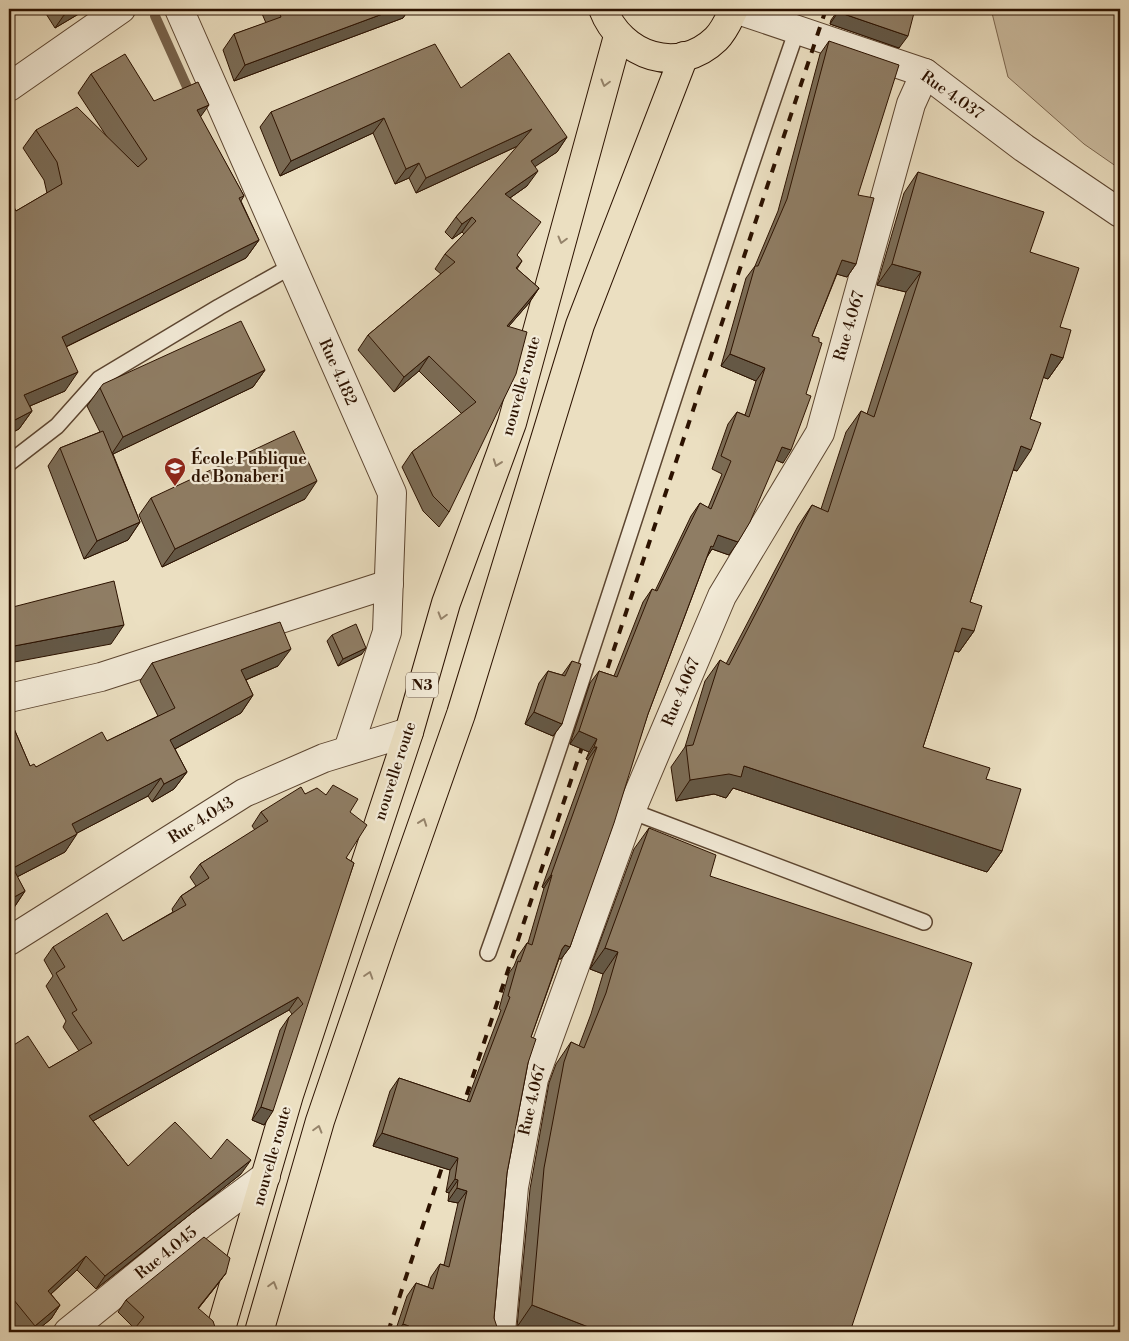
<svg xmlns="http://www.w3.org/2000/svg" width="1129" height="1341" viewBox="0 0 1129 1341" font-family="'Libre Bodoni',serif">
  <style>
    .green { fill: #cbbca0; stroke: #7c6750 }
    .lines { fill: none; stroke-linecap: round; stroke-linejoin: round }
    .stream { stroke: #78634c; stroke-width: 10 }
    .service-casing { stroke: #5c4530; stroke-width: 18 }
    .minor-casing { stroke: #5c4530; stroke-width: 30 }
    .trunk-casing { stroke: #2c1200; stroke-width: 30 }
    .service { stroke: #f2ead7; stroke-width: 15 }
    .minor { stroke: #f2ead7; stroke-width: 28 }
    .trunk { stroke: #ebdfc1; stroke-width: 28 }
    .rail { stroke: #2c1200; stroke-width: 4; stroke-dasharray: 9 9; stroke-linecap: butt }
    .wall { fill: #7b6c56; stroke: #2c1200 }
    .shaded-wall { fill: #645846; stroke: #2c1200 }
    .building { fill: #8f7d64; stroke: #2c1200 }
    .oneway { stroke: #95836a }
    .labels { text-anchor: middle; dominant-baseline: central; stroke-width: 4.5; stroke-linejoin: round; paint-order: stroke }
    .shield { fill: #f2ead7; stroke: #675340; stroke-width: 1 }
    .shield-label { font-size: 15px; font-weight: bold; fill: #2c1200 }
    .street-label { font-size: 16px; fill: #2c1200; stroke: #f2ead7 }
    .poi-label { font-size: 16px; font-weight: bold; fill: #2c1200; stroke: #f2ead7; text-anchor: start }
  </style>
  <rect width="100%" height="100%" fill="#ebdfc1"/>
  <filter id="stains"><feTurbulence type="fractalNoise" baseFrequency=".004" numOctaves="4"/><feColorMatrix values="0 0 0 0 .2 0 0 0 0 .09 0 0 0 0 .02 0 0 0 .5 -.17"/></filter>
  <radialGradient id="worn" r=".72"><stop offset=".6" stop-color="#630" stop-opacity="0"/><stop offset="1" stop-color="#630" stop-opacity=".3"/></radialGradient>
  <!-- green -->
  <polygon class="green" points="991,9 1120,9 1120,169 1084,144 1008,77"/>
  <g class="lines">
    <!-- stream -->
    <polyline class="stream" points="155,16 192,98"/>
    <!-- service casing -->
    <g class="service-casing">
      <g id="service">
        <polyline points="9,463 57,426 99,379 219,307 292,266"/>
        <polyline points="631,811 924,922"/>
        <path d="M488,953C597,648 690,336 797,30"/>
      </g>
    </g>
    <!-- minor casing -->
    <g class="minor-casing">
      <g id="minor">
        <polyline points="179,9 392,493 387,632 348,750"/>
        <polyline points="735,9 925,73 1024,148 1120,213"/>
        <polyline points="9,87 121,9"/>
        <polyline points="9,698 101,677 389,584"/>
        <polyline points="9,941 244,793 324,758 409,732"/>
        <polyline points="68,1332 200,1225 266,1176"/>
        <polyline points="501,1332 514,1187 534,1079 631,811 722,596 820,433 911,104 925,73"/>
      </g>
    </g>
    <!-- trunk casing -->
    <g class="trunk-casing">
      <g id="trunk">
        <path d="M603,9C621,56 678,76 716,39C725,30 729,19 734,9"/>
        <polyline points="220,1332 289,1095 409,732 446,603 512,423 618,36"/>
        <polyline points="259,1332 320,1121 382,939 461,714 580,325 684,56"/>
      </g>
    </g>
    <!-- service -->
    <use href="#service" class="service"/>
    <!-- minor -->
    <use href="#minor" class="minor"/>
    <!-- trunk -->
    <use href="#trunk" class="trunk"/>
    <!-- rail -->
    <g class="rail">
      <polyline points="602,685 826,9"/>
      <polyline points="461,1112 586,735"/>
      <polyline points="388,1332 446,1155"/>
    </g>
  </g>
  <!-- wall -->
  <g class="wall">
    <polygon points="43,9 87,9 55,28"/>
    <polygon points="260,9 409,9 403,18 234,81 223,50 234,34 266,23"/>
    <polygon points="839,9 849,10 849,9 915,9 899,48 830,24 831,20"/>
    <polygon points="829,41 858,195 856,264 847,277 837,274 812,336 783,463 776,460 729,555 712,549 707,557 648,714 570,947 561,959 559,959 531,1037 528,1063 507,1173 494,1318 496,1332 395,1332 407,1296 416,1283 428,1287 431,1277 440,1264 444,1265 458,1203 448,1201 449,1193 446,1192 450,1170 373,1146 390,1091 399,1078 467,1101 501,1010 499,1009 509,973 514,966 518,956 527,943 528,943 544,888 542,887 588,760 586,759 589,752 570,744 590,683 599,671 614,676 643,602 652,589 655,591 691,516 700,503 708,508 722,474 712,469 728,424 737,412 745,415 756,381 721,366 746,278 755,266 778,211 820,54"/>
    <polygon points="91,74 154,101 200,117 244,196 241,201 259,240 246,258 66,347 65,391 30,406 32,411 19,429 9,434 9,209 16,211 47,193 44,180 23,148 36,130 107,137 78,93"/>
    <polygon points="461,88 567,137 557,152 535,166 527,186 510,198 517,255 522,261 517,269 539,288 529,303 508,327 449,512 439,527 423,511 402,467 412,452 462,414 419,371 394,392 358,350 368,335 441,274 435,269 445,254 464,234 462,232 452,239 445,232 456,217 518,146 416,193 409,178 395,184 373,133 280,176 260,127 271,112"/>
    <polygon points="918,172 1030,252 1060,327 1063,358 1048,379 1043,377 1030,419 1017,471 1013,470 970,602 974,631 959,652 954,651 923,747 986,779 1002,851 987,872 733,788 726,798 714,794 676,801 671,767 685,747 705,681 720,660 726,664 798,526 812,505 821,509 846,432 861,411 867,414 906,292 877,285 904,193"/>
    <polygon points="265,370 253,387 113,454 140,522 128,540 84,559 48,466 60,448 100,432 87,406 100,388"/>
    <polygon points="151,498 305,499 162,567 139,515"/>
    <polygon points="332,635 362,654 338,666 327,641"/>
    <polygon points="572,661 562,724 553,736 525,724 539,683 548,671 562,675"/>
    <polygon points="152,663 278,666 246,680 253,695 241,713 175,749 187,772 174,789 152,802 148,796 77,833 65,852 17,877 25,891 13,909 9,911 9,717 30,766 36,767 107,741 158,716 140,681"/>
    <polygon points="305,794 326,795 350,812 346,858 354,863 264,1125 252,1120 280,1030 289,1017 292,1014 289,1010 93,1121 128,1166 211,1159 241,1174 96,1289 77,1270 51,1294 60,1305 51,1319 35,1332 20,1332 9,1319 9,1048 49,1068 79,1051 63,1027 66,1021 46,986 53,976 44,960 53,947 123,941 173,912 172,909 181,896 196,886 190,877 200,864 255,830 252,826 261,812"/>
    <polygon points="649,828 710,876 850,1332 532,1332 517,1327 530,1189 549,1083 556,1064 571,1042 579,1046 591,1014 603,974 590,969 634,849"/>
    <polygon points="226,1273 217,1285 198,1309 135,1329 118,1312 126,1300"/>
  </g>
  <!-- shaded-wall -->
  <g class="shaded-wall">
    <polygon points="75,9 87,9 55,28 64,15"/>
    <polygon points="396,9 409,9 403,18 234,81 245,65"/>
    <polygon points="838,12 908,36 899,48 830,24"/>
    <polygon points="209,105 196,123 197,110"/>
    <polygon points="384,118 373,133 280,176 291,161"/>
    <polygon points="532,129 522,144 416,193 426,178"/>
    <polygon points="567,137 557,152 521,176 531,161"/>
    <polygon points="419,163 409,178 395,184 406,169"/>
    <polygon points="538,171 527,186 494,209 505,194"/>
    <polygon points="472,217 462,232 452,239 462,224"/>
    <polygon points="259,240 246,258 49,355 62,337"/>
    <polygon points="842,260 856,264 847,277 833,273"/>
    <polygon points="892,264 921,272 906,292 877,285"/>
    <polygon points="539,288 529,303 496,341 507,326"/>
    <polygon points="730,354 765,368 756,381 721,366"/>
    <polygon points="1051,354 1063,358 1048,379 1036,375"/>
    <polygon points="429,356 419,371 394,392 404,377"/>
    <polygon points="265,370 253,387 111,455 123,437"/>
    <polygon points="78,372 65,391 11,414 24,395"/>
    <polygon points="32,411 19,429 9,434 9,423"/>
    <polygon points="1021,446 1031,450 1017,471 1006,467"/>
    <polygon points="782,447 791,450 783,463 773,459"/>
    <polygon points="317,481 305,499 162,567 175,549"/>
    <polygon points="140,522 128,540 84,559 97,541"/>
    <polygon points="718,535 738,542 729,555 712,549 705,560 702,559"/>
    <polygon points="124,625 111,644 9,663 9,647"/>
    <polygon points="962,628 974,631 959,652 947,648"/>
    <polygon points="366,648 362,654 338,666 343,659"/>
    <polygon points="291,649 278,666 229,687 241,670"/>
    <polygon points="253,695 241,713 158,758 170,740"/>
    <polygon points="534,712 562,724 553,736 525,724"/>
    <polygon points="579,731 597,739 589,752 570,744"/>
    <polygon points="594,747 597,747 588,760 586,759"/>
    <polygon points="744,766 1002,851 987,872 733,788 726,798 714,794 676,801 690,780"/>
    <polygon points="187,772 174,789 152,802 164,784"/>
    <polygon points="161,778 148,796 60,842 72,824"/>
    <polygon points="77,834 65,852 9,881 13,868"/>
    <polygon points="551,875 552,875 544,888 542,887"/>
    <polygon points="25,891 13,909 9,911 9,900"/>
    <polygon points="565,945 570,947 561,959 556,958"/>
    <polygon points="605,948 618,952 603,974 590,969"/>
    <polygon points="298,997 289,1010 79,1129 89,1116"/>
    <polygon points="261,1107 273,1111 264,1125 252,1120"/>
    <polygon points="382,1133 458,1158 450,1170 373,1146"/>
    <polygon points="251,1160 241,1174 96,1289 105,1276"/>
    <polygon points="455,1179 458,1180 449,1193 446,1192"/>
    <polygon points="457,1188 467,1191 458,1203 448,1201"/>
    <polygon points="86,1256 77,1270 39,1305 48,1291"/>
    <polygon points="226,1273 217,1285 189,1320 198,1308"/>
    <polygon points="60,1305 51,1319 35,1332 31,1332 35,1326"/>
    <polygon points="532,1305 591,1328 588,1332 532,1332 517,1327"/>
    <polygon points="403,1324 409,1326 404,1332 397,1332"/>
  </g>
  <!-- building -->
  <g class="building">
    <polygon points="60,9 75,9 64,15"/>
    <polygon points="278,9 396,9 245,65 234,34 281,17"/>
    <polygon points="839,9 842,9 853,12 854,9 915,9 908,36 838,12"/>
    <polygon points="829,41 899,65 858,195 874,198 856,264 842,260 812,336 819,338 819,342 822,343 806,394 811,396 791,450 782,447 750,522 738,542 718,535 713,547 711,546 648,714 614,823 570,947 565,945 562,949 531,1037 536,1039 528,1063 507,1173 494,1318 497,1327 496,1332 407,1332 409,1326 403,1324 416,1283 433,1289 440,1264 449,1267 467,1191 457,1188 458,1180 455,1179 458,1158 382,1133 399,1078 470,1102 510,997 508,996 518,961 520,962 527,943 532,945 552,875 551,875 597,747 594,747 597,739 579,731 599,671 617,677 652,589 657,591 700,503 711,509 731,461 721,456 737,412 749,417 765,368 730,354 755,266 758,266 787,199"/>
    <polygon points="435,44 461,88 509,53 567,137 531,161 538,171 505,194 541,222 517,255 522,261 516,268 539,288 507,326 527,332 516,374 449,512 433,496 412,452 476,402 429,356 404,377 368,335 455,262 445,254 476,221 472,217 462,224 456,217 532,129 426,178 419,163 406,169 384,118 291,161 271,112"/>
    <polygon points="125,54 154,101 198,82 209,105 197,110 244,196 239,198 259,240 62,337 78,372 24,395 32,411 9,423 9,363 13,361 9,353 9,209 14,207 16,211 62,184 57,162 36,130 77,107 138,167 147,159 91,74"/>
    <polygon points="918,172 1044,212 1030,252 1079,268 1060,327 1071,330 1063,358 1051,354 1030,419 1041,423 1031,450 1021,446 970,602 982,606 974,631 962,628 923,747 990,768 986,779 1021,789 1002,851 744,766 741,777 729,774 690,780 686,746 693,745 720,660 729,665 812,505 828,512 861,411 874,417 921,272 892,264"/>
    <polygon points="241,321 265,370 123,437 100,388 103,384"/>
    <polygon points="103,431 140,522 97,541 60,448"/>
    <polygon points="294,431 317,481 175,549 151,498"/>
    <polygon points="114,581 124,625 9,647 9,608"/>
    <polygon points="280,622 291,649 241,670 253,695 170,740 187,772 164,784 161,778 72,824 77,834 13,868 25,891 9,900 9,717 30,766 34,764 36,767 102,732 107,741 175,708 152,663"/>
    <polygon points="356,624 366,648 343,659 332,635"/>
    <polygon points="572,661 581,664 562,724 534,712 548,671 565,676"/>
    <polygon points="333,785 358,799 350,812 367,825 346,858 354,863 273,1111 261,1107 289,1017 303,1004 298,997 89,1116 128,1166 175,1122 211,1159 227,1139 251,1160 105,1276 86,1256 48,1291 60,1305 35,1326 9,1294 9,1048 28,1036 49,1068 92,1043 72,1013 77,1010 56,973 65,967 53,947 107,913 123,941 186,905 181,896 209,878 200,864 268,821 261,812 301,787 305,794 317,788 326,795"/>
    <polygon points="649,828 716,855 710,876 972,963 850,1332 590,1332 591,1328 532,1305 544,1168 564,1062 571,1042 584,1048 606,993 618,952 605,948"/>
    <polygon points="204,1237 230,1258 226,1273 198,1308 213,1321 216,1330 214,1332 132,1332 144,1317 126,1300"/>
  </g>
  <!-- one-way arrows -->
  <defs><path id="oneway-chevron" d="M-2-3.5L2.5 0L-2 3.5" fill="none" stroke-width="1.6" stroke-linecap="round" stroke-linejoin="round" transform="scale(1.25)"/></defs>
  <g class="oneway">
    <use href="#oneway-chevron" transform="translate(605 83) rotate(105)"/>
    <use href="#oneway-chevron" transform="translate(562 240) rotate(105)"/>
    <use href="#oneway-chevron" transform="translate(497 463) rotate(110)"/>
    <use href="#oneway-chevron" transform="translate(442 616) rotate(106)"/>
    <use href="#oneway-chevron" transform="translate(423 822) rotate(-70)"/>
    <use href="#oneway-chevron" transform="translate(369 975) rotate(-72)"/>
    <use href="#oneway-chevron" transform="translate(318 1129) rotate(-74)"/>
    <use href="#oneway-chevron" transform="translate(273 1285) rotate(-74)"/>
  </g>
  <!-- icons -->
  <defs>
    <g id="school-pin" transform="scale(1.125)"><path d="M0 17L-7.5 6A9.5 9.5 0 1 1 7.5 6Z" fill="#8f2418" stroke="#f2ead7"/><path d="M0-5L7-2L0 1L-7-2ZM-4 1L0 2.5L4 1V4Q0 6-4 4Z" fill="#fff"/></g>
  </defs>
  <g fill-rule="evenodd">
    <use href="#school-pin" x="175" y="468"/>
  </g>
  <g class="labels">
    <!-- shield labels -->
    <rect class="shield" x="406" y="672.5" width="32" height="25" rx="4"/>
    <g class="shield-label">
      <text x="422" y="685">N3</text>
    </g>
    <!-- street labels -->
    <g class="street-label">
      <text transform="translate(952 95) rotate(35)">Rue 4.037</text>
      <text transform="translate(849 326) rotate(-74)">Rue 4.067</text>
      <text transform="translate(338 372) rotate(66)">Rue 4.182</text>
      <text transform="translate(521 386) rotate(-74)">nouvelle route</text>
      <text transform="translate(681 692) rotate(-67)">Rue 4.067</text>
      <text transform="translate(395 771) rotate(-72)">nouvelle route</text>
      <text transform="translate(201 820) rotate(-32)">Rue 4.043</text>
      <text transform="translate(532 1100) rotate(-77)">Rue 4.067</text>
      <text transform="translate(272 1156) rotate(-74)">nouvelle route</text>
      <text transform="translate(166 1253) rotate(-39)">Rue 4.045</text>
    </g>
    <!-- poi labels -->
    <g class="poi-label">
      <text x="191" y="459">École Publique<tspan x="191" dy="18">de Bonaberi</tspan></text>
    </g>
  </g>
  <!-- margin -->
  <rect width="1129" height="1341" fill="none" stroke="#ebdfc1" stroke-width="30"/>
  <rect x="10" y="10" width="1109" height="1321" fill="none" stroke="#2c1200" stroke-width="2.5"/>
  <rect x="15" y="15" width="1099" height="1311" fill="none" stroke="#2c1200"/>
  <rect width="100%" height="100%" filter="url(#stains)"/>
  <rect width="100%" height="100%" fill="url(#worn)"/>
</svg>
